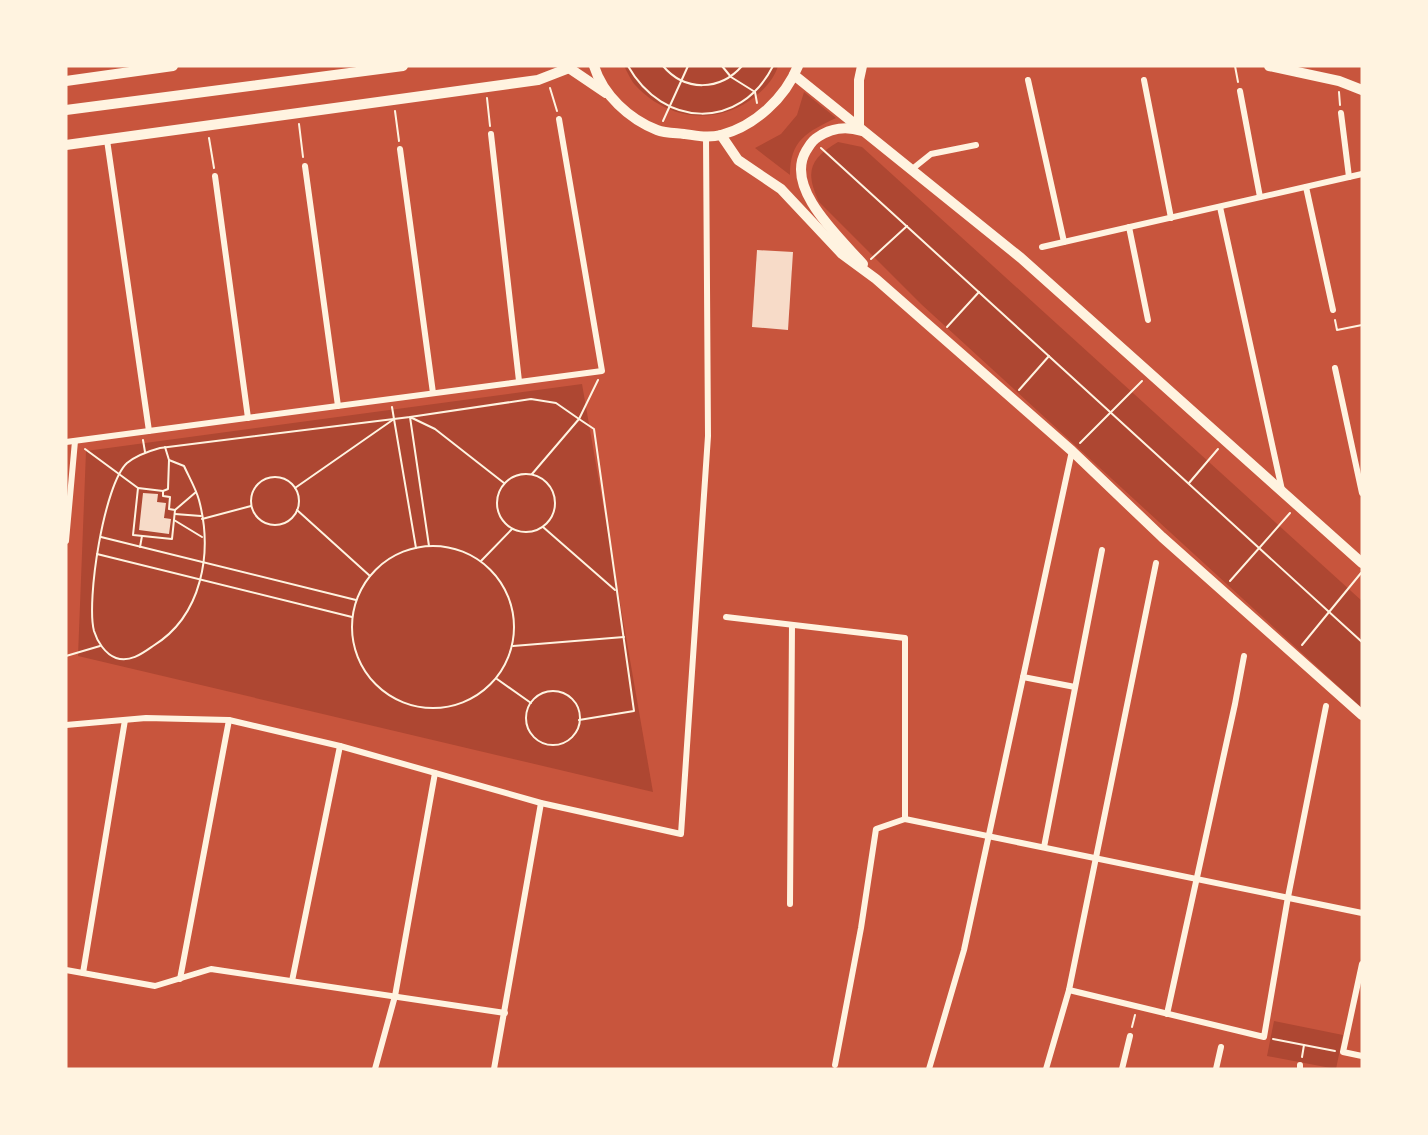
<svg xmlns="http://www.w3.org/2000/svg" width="1428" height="1135" viewBox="0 0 1428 1135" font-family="'IBM Plex Sans',sans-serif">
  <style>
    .green { fill: #ae4732 }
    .building { fill: #f7dbc8 }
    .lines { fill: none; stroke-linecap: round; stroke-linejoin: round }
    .path { stroke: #fff3e0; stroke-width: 2 }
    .minor { stroke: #fff3e0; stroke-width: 6 }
    .secondary { stroke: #fff3e0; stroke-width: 10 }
  </style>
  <rect width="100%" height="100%" fill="#c8553d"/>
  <!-- green -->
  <g class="green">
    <path d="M624,66H778C774,80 761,93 749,101C712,126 666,118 636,86C631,81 628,73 624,66Z"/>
    <path d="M804,92L836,118C807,132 790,140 790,175L755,148L781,134L797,115Z"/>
    <path d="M838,142L862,147L1362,601V708L921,304L819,202C805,172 809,159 838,142Z"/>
    <polygon points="582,384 653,792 78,656 86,451"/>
    <polygon points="1274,1021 1343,1035 1336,1069 1267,1056"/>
  </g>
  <!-- building -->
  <g class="building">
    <polygon points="757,250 793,252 788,330 752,327"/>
    <polygon points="143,493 158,494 157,502 166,503 164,518 171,519 169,534 139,530"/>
  </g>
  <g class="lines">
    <!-- path -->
    <g class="path">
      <path d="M628,66C663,128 740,131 773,66"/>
      <path d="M663,66C685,92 720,91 742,66"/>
      <polyline points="722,66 731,77 755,92 757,103"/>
      <polyline points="1235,66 1238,82"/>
      <polyline points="550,88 557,111"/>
      <polyline points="1339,92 1340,105"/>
      <polyline points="487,98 490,126"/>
      <polyline points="395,111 399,141"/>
      <polyline points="663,121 688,66"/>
      <polyline points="299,124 303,157"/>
      <polyline points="209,138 214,168"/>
      <polyline points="821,148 1362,642"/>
      <polyline points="871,259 907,226"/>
      <polyline points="1335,320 1337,330 1362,325"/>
      <polyline points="947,327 979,292"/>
      <polyline points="1019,390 1049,356"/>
      <polyline points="392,407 394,419"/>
      <polyline points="143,440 145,452"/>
      <polyline points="1080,443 1142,381"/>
      <polyline points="85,449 138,488"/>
      <path d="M169,460L184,466C189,477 196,489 199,500C213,553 202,616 153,646C143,653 130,663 116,658C105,654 97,641 94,631C86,601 104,484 127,463C137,455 149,451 160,448L410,417L531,399L556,403L579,419L532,474"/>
      <circle cx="526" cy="503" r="29"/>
      <circle cx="275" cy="501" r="24"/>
      <polyline points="1189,483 1218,449"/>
      <polygon points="138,488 163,491 163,496 170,497 169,509 175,510 172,539 133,535"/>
      <polyline points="295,488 394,419 416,548"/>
      <polyline points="163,491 168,489 169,460 165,447"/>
      <polyline points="175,510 196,492"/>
      <polyline points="297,510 370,576"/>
      <polyline points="175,514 201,516"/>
      <polyline points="202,519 251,506"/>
      <polyline points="174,520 202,537"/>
      <polyline points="543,527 615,590"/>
      <polyline points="101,537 356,600"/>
      <circle cx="433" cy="627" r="81"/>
      <polyline points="429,546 410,417 435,429 504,483"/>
      <polyline points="140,547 142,536"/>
      <polyline points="97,554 352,617"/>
      <polyline points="481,561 512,529"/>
      <polyline points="1230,581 1290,513"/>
      <polyline points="1302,645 1361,573"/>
      <polyline points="513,646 624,637"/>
      <polyline points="66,656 100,646"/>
      <polyline points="497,679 531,703"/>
      <circle cx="553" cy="718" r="27"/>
      <polyline points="579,720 634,711 594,429 579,419 598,380"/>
      <polyline points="1132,1027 1135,1015"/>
      <polyline points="1273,1039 1335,1051"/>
      <polyline points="1302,1057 1304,1045"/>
    </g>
    <!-- minor -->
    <g class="minor">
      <polyline points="1028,80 1064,242"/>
      <polyline points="1144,80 1171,218"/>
      <polyline points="1240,91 1260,197"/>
      <polyline points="1341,113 1349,177"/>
      <polyline points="491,134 519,381"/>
      <polyline points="107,140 149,431"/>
      <polyline points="400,149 433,393"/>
      <polyline points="305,166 338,406"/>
      <polyline points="911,170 931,154 976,145"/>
      <polyline points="215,176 248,418"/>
      <polyline points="1306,187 1333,310"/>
      <polyline points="1220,207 1282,490"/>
      <polyline points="1129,227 1148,320"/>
      <polyline points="1042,247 1362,174"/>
      <polyline points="1335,368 1362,493"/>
      <polyline points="66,442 602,371 559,119"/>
      <polyline points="66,541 75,441"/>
      <polyline points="726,617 905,638 905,819"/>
      <polyline points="1023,677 1075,687"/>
      <polyline points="66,725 146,718 229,720 340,746 541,803 681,834 708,436 706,137"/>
      <polyline points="1044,847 1102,550"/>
      <polyline points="790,904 792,625"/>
      <polyline points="1362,964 1343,1052 1362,1056"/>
      <polyline points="66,970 155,986 211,969 505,1013"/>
      <polyline points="83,973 125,720"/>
      <polyline points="180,979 229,720"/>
      <polyline points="292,981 340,746"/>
      <polyline points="1069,990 1264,1037 1288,897 1326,706"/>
      <polyline points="1167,1014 1235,704 1244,656"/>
      <polyline points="835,1065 861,928 876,829 905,819 1362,913"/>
      <polyline points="375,1069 395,996 435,773"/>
      <polyline points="494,1069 541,803"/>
      <polyline points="929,1069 964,950 1072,451"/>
      <polyline points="1046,1069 1069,990 1156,563"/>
      <polyline points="1122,1069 1130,1036"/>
      <polyline points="1216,1069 1221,1047"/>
      <polyline points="1300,1069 1300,1065"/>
    </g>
    <!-- secondary -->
    <g class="secondary">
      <polyline points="564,66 569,68 606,93"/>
      <path d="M594,66C603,95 629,119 657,130C665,133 676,133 684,134C697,136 709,138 721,135C755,126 785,98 798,66"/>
      <polyline points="1269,66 1339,81 1362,90"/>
      <polyline points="794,75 1021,258 1362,563"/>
      <polyline points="66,81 173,66"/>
      <polyline points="66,110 403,66"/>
      <polyline points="859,127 859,80 862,66"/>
      <path d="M862,131C847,126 831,128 818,137C812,140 810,145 806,151C784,188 840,238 863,264"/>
      <polyline points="721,135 738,160 781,189 842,254 876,279 1072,451 1162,537 1362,715"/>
      <polyline points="66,145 538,80 569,68"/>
    </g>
  </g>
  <!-- border -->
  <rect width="1428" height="1135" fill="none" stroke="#fff3e0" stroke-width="135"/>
</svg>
